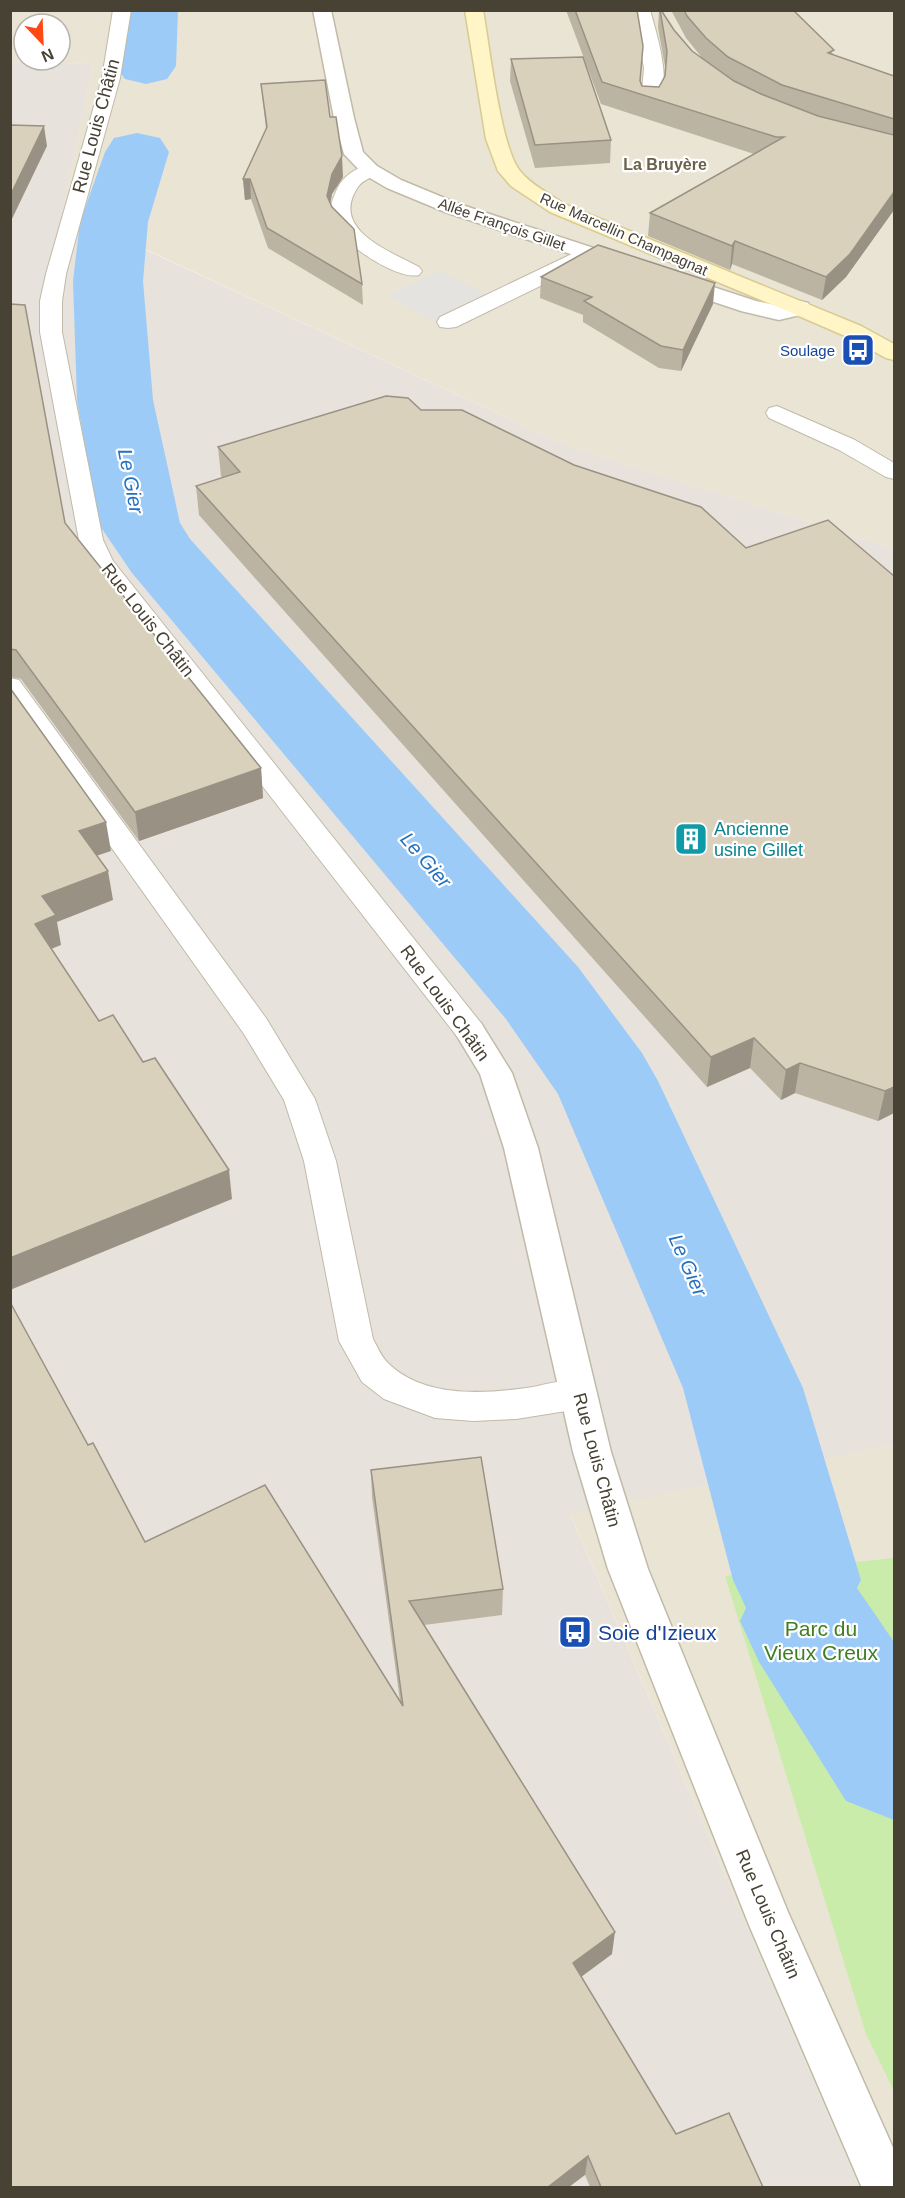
<svg xmlns="http://www.w3.org/2000/svg" width="905" height="2198" viewBox="0 0 905 2198" font-family="Helvetica,sans-serif">
  <style>
    .residential { fill: #e9e4d4; fill-rule: evenodd }
    .industrial { fill: #e7e2db }
    .green { fill: #caecab }
    .parking { fill: #e5e3df }
    .lines { fill: none; stroke-linecap: round; stroke-linejoin: round }
    .river { fill: #9dcbf7; fill-rule: evenodd }
    .service-casing { stroke: #c1baa8; stroke-width: 2 }
    .minor-casing { stroke: #c1baa8; stroke-width: 3 }
    .secondary-casing { stroke: #d8cb92; stroke-width: 3 }
    .service { fill: #fff; fill-rule: evenodd }
    .minor { fill: #fff; fill-rule: evenodd }
    .secondary { fill: #fff5c6; fill-rule: evenodd }
    .wall { fill: #bbb4a3 }
    .shaded-wall { fill: #999284 }
    .building { fill: #dad1bd; stroke: #999284; stroke-width: 1.5 }
    .labels { text-anchor: middle; dominant-baseline: central; stroke-width: 4.5; stroke-linejoin: round; paint-order: stroke }
    .far-street-label { font-size: 15px; fill: #484235; stroke: #fff }
    .far-transit-label { font-size: 15px; fill: #164399; stroke: #fff; text-anchor: end }
    .far-neighbourhood-label { font-size: 16px; font-weight: bold; fill: #6c614b; stroke: #fff }
    .street-label { font-size: 18px; fill: #484235; stroke: #fff }
    .culture-label { font-size: 18px; fill: #0d838f; stroke: #fff; text-anchor: start }
    .water-label { font-size: 20px; font-style: italic; fill: #2471be; stroke: #fff }
    .near-park-label { font-size: 21px; fill: #3f7f22; stroke: #fff }
    .near-transit-label { font-size: 21px; fill: #164399; stroke: #fff; text-anchor: start }
  </style>
  <rect width="100%" height="100%" fill="#f5f1e6"/>
  <!-- residential -->
  <g class="residential">
    <path d="M11,11H894V549L567,446L62,210L93,64L11,62ZM24,24H60V60H24Z"/>
    <polygon points="894,1444 894,2187 859,2187 570,1513"/>
  </g>
  <!-- industrial -->
  <polygon class="industrial" points="10,62 93,64 62,211 567,446 894,549 894,1444 570,1514 859,2187 11,2188"/>
  <!-- green -->
  <polygon class="green" points="894,1558 894,2091 866,2034 725,1576"/>
  <!-- parking -->
  <polygon class="parking" points="440,271 506,305 451,330 387,296"/>
  <g class="lines">
    <!-- river -->
    <g class="river">
      <polygon points="120,10 178,10 176,66 167,79 146,84 125,79 116,66"/>
      <polygon points="137,133 160,138 169,152 148,222 143,281 153,400 180,523 190,539 578,967 642,1053 658,1081 803,1388 861,1580 857,1588 894,1642 894,1820 846,1801 759,1662 740,1621 746,1608 733,1580 683,1388 558,1094 506,1019 132,573 98,523 77,400 73,281 80,222 105,152 114,138"/>
    </g>
    <!-- service casing -->
    <g class="service-casing">
      <g id="service">
        <polygon points="113,10 131,10 120,78 66,274 62,301 62,332 103,540 113,561 481,1023 485,1031 481,1039 470,1042 459,1039 93,568 79,540 40,332 40,301 46,274 102,78"/>
        <path d="M633,10H650C657,35 673,84 657,107H643L641,103L644,68Z"/>
        <path d="M370,164L377,166L380,170C374,178 363,179 358,187C329,230 390,251 419,267L422,271L419,275C397,281 335,240 330,216C329,207 334,196 337,189C344,175 356,168 370,164Z"/>
        <polygon points="578,251 585,253 588,257 573,270 456,327 448,328 440,327 437,322 440,317"/>
        <polygon points="777,406 855,440 894,463 894,479 886,477 839,450 769,418 766,413 769,408"/>
        <path d="M10,678L19,680L266,1018L315,1099L336,1161L373,1339C377,1346 381,1356 387,1362C423,1399 486,1394 533,1387C552,1383 572,1377 592,1384L597,1394L592,1404L579,1409L516,1419L473,1421L435,1418L384,1399L362,1382L339,1341L304,1161L284,1100L244,1034L10,705Z"/>
      </g>
    </g>
    <!-- minor casing -->
    <g class="minor-casing">
      <g id="minor">
        <polygon points="313,10 331,10 354,118 363,152 377,166 401,180 459,204 756,301 779,306 800,301 808,303 811,308 808,313 779,320 741,311 445,212 387,188 363,174 344,154 334,118"/>
        <polygon points="470,1019 481,1023 512,1073 538,1148 611,1452 648,1569 788,1912 894,2150 894,2188 862,2188 749,1925 608,1569 573,1452 504,1148 480,1074 454,1031 459,1023"/>
      </g>
    </g>
    <!-- secondary casing -->
    <g class="secondary-casing">
      <path id="secondary" d="M465,10H483C489,44 501,149 520,171C531,185 550,194 564,204L861,326L894,344V360L886,358L845,336L792,313L550,212L511,186L498,171L486,139Z"/>
    </g>
    <!-- service -->
    <use href="#service" class="service"/>
    <!-- minor -->
    <use href="#minor" class="minor"/>
    <!-- secondary -->
    <use href="#secondary" class="secondary"/>
  </g>
  <!-- wall -->
  <g class="wall">
    <polygon points="566,10 637,10 641,82 642,86 659,87 665,76 666,72 658,28 659,10 661,10 674,30 692,51 703,59 686,38 671,10 793,10 834,55 894,76 894,210 846,277 822,300 732,264 730,270 648,236 650,213 754,154 601,104"/>
    <polygon points="511,59 611,140 610,163 535,168 510,81"/>
    <polygon points="261,84 330,117 343,177 332,194 330,204 362,284 363,305 268,248 251,199 245,200 243,179 266,129"/>
    <polygon points="541,277 713,304 681,371 659,368 583,322 583,315 540,298"/>
    <polygon points="10,304 65,523 261,768 263,798 139,841 21,679 10,677"/>
    <polygon points="421,410 574,465 701,507 894,1113 878,1121 795,1093 781,1100 750,1068 707,1087 199,515 196,486 223,478 221,476 218,447"/>
    <polygon points="88,1445 145,1542 400,1701 372,1497 371,1470 503,1589 502,1615 424,1625 612,1954 581,1977 676,2134 763,2187 590,2187 585,2175 10,2187"/>
  </g>
  <!-- shaded-wall -->
  <g class="shaded-wall">
    <polygon points="44,126 47,146 10,223 10,196"/>
    <polygon points="342,156 343,177 332,194 328,216 327,196 332,174"/>
    <polygon points="243,179 250,179 251,199 245,200"/>
    <polygon points="894,192 894,210 846,277 822,300 826,277"/>
    <polygon points="735,241 732,264 730,270 732,246"/>
    <polygon points="715,283 713,304 681,371 683,350"/>
    <polygon points="261,768 263,798 139,841 135,812"/>
    <polygon points="106,822 111,851 84,860 79,831"/>
    <polygon points="108,871 113,900 57,922 61,945 41,953 35,924 42,896"/>
    <polygon points="754,1038 750,1068 707,1087 711,1057"/>
    <polygon points="800,1063 795,1093 781,1100 786,1070"/>
    <polygon points="894,1087 894,1113 878,1121 885,1091"/>
    <polygon points="229,1170 232,1199 10,1290 10,1258"/>
    <polygon points="615,1932 612,1954 570,1985 573,1963"/>
    <polygon points="588,2156 585,2175 569,2187 548,2187"/>
  </g>
  <!-- building -->
  <g class="building">
    <polygon points="575,10 637,10 643,46 640,81 642,86 659,87 665,76 667,51 660,10 661,10 674,30 692,51 734,81 761,94 818,116 894,135 894,192 850,254 826,277 735,241 732,246 650,213 784,137 776,137 602,82"/>
    <polygon points="684,10 793,10 834,50 828,53 894,76 894,119 782,85 728,57 706,38 687,16"/>
    <polygon points="583,57 611,140 535,145 511,59"/>
    <polygon points="325,80 330,117 336,117 342,156 332,174 327,196 332,207 354,229 362,284 267,228 250,179 243,179 267,127 261,84"/>
    <polygon points="10,125 44,126 10,196"/>
    <polygon points="598,245 715,283 683,350 661,346 584,301 592,297 541,277"/>
    <polygon points="10,304 25,305 65,523 261,768 135,812 16,650 10,649"/>
    <polygon points="386,396 408,398 421,410 462,410 574,465 701,507 746,548 828,520 894,576 894,1087 885,1091 800,1063 786,1070 754,1038 711,1057 196,486 240,472 218,447"/>
    <polygon points="10,688 106,822 79,831 108,871 42,896 56,915 35,924 99,1021 113,1015 143,1062 155,1058 229,1170 10,1258"/>
    <polygon points="10,1302 88,1445 93,1443 145,1542 265,1485 403,1706 371,1470 481,1457 503,1589 409,1601 615,1932 573,1963 676,2134 729,2113 763,2187 601,2187 588,2156 548,2187 10,2187"/>
  </g>
  <!-- icons -->
  <defs>
    <g id="bus-square" transform="scale(1.725)"><rect x="-9" y="-9" width="18" height="18" rx="4" fill="#1a4fb4" stroke="#fff"/><path d="M-5-6H5V4H4V6H2V4H-2V6H-4V4H-5ZM-3.5-4V0h7V-4ZM-3.5 1.2v1.5H-2V1.2ZM2 1.2v1.5H3.5V1.2Z" fill="#fff"/></g>
    <g id="building-square" transform="scale(1.725)"><rect x="-9" y="-9" width="18" height="18" rx="4" fill="#0f9aa8" stroke="#fff"/><path d="M-4-6H4V6H1V3H-1V6H-4ZM-2.5-4.3h1.7v1.8h-1.7ZM.8-4.3h1.7v1.8H.8ZM-2.5-1h1.7V.8h-1.7ZM.8-1h1.7V.8H.8Z" fill="#fff"/></g>
  </defs>
  <g fill-rule="evenodd">
    <use href="#bus-square" x="858" y="350"/>
    <use href="#building-square" x="691" y="839"/>
    <use href="#bus-square" x="575" y="1632"/>
  </g>
  <g class="labels">
    <!-- far-street labels -->
    <g class="far-street-label">
      <text transform="translate(502 224) rotate(19)">Allée François Gillet</text>
      <text transform="translate(624 234) rotate(24)">Rue Marcellin Champagnat</text>
    </g>
    <!-- far-transit labels -->
    <g class="far-transit-label">
      <text x="835" y="350">Soulage</text>
    </g>
    <!-- far-neighbourhood labels -->
    <g class="far-neighbourhood-label">
      <text x="665" y="164">La Bruyère</text>
    </g>
    <!-- street labels -->
    <g class="street-label">
      <text transform="translate(96 126) rotate(-75)">Rue Louis Châtin</text>
      <text transform="translate(148 620) rotate(52)">Rue Louis Châtin</text>
      <text transform="translate(445 1003) rotate(54)">Rue Louis Châtin</text>
      <text transform="translate(597 1460) rotate(75)">Rue Louis Châtin</text>
      <text transform="translate(768 1914) rotate(67)">Rue Louis Châtin</text>
    </g>
    <!-- culture labels -->
    <g class="culture-label">
      <text x="714" y="829">Ancienne<tspan x="714" dy="21">usine Gillet</tspan></text>
    </g>
    <!-- water labels -->
    <g class="water-label">
      <text transform="translate(131 481) rotate(79)">Le Gier</text>
      <text transform="translate(426 860) rotate(49)">Le Gier</text>
      <text transform="translate(688 1265) rotate(66)">Le Gier</text>
    </g>
    <!-- near-park labels -->
    <g class="near-park-label">
      <text x="821" y="1628">Parc du<tspan x="821" dy="24">Vieux Creux</tspan></text>
    </g>
    <!-- near-transit labels -->
    <g class="near-transit-label">
      <text x="598" y="1632">Soie d'Izieux</text>
    </g>
  </g>
  <!-- border -->
  <rect width="905" height="2198" fill="none" stroke="#484235" stroke-width="24"/>
  <!-- north arrow -->
  <g transform="translate(42 42) rotate(157)"><circle r="28" fill="#ffffff" stroke="#b6b3ae" stroke-width="1.5"/>
  <path d="M0-4.5L10 22L0 15L-10 22Z" fill="#ff4813"/>
  <text y="-9" font-size="16" font-weight="bold" text-anchor="middle" fill="#484235">N</text>
  </g>
</svg>
